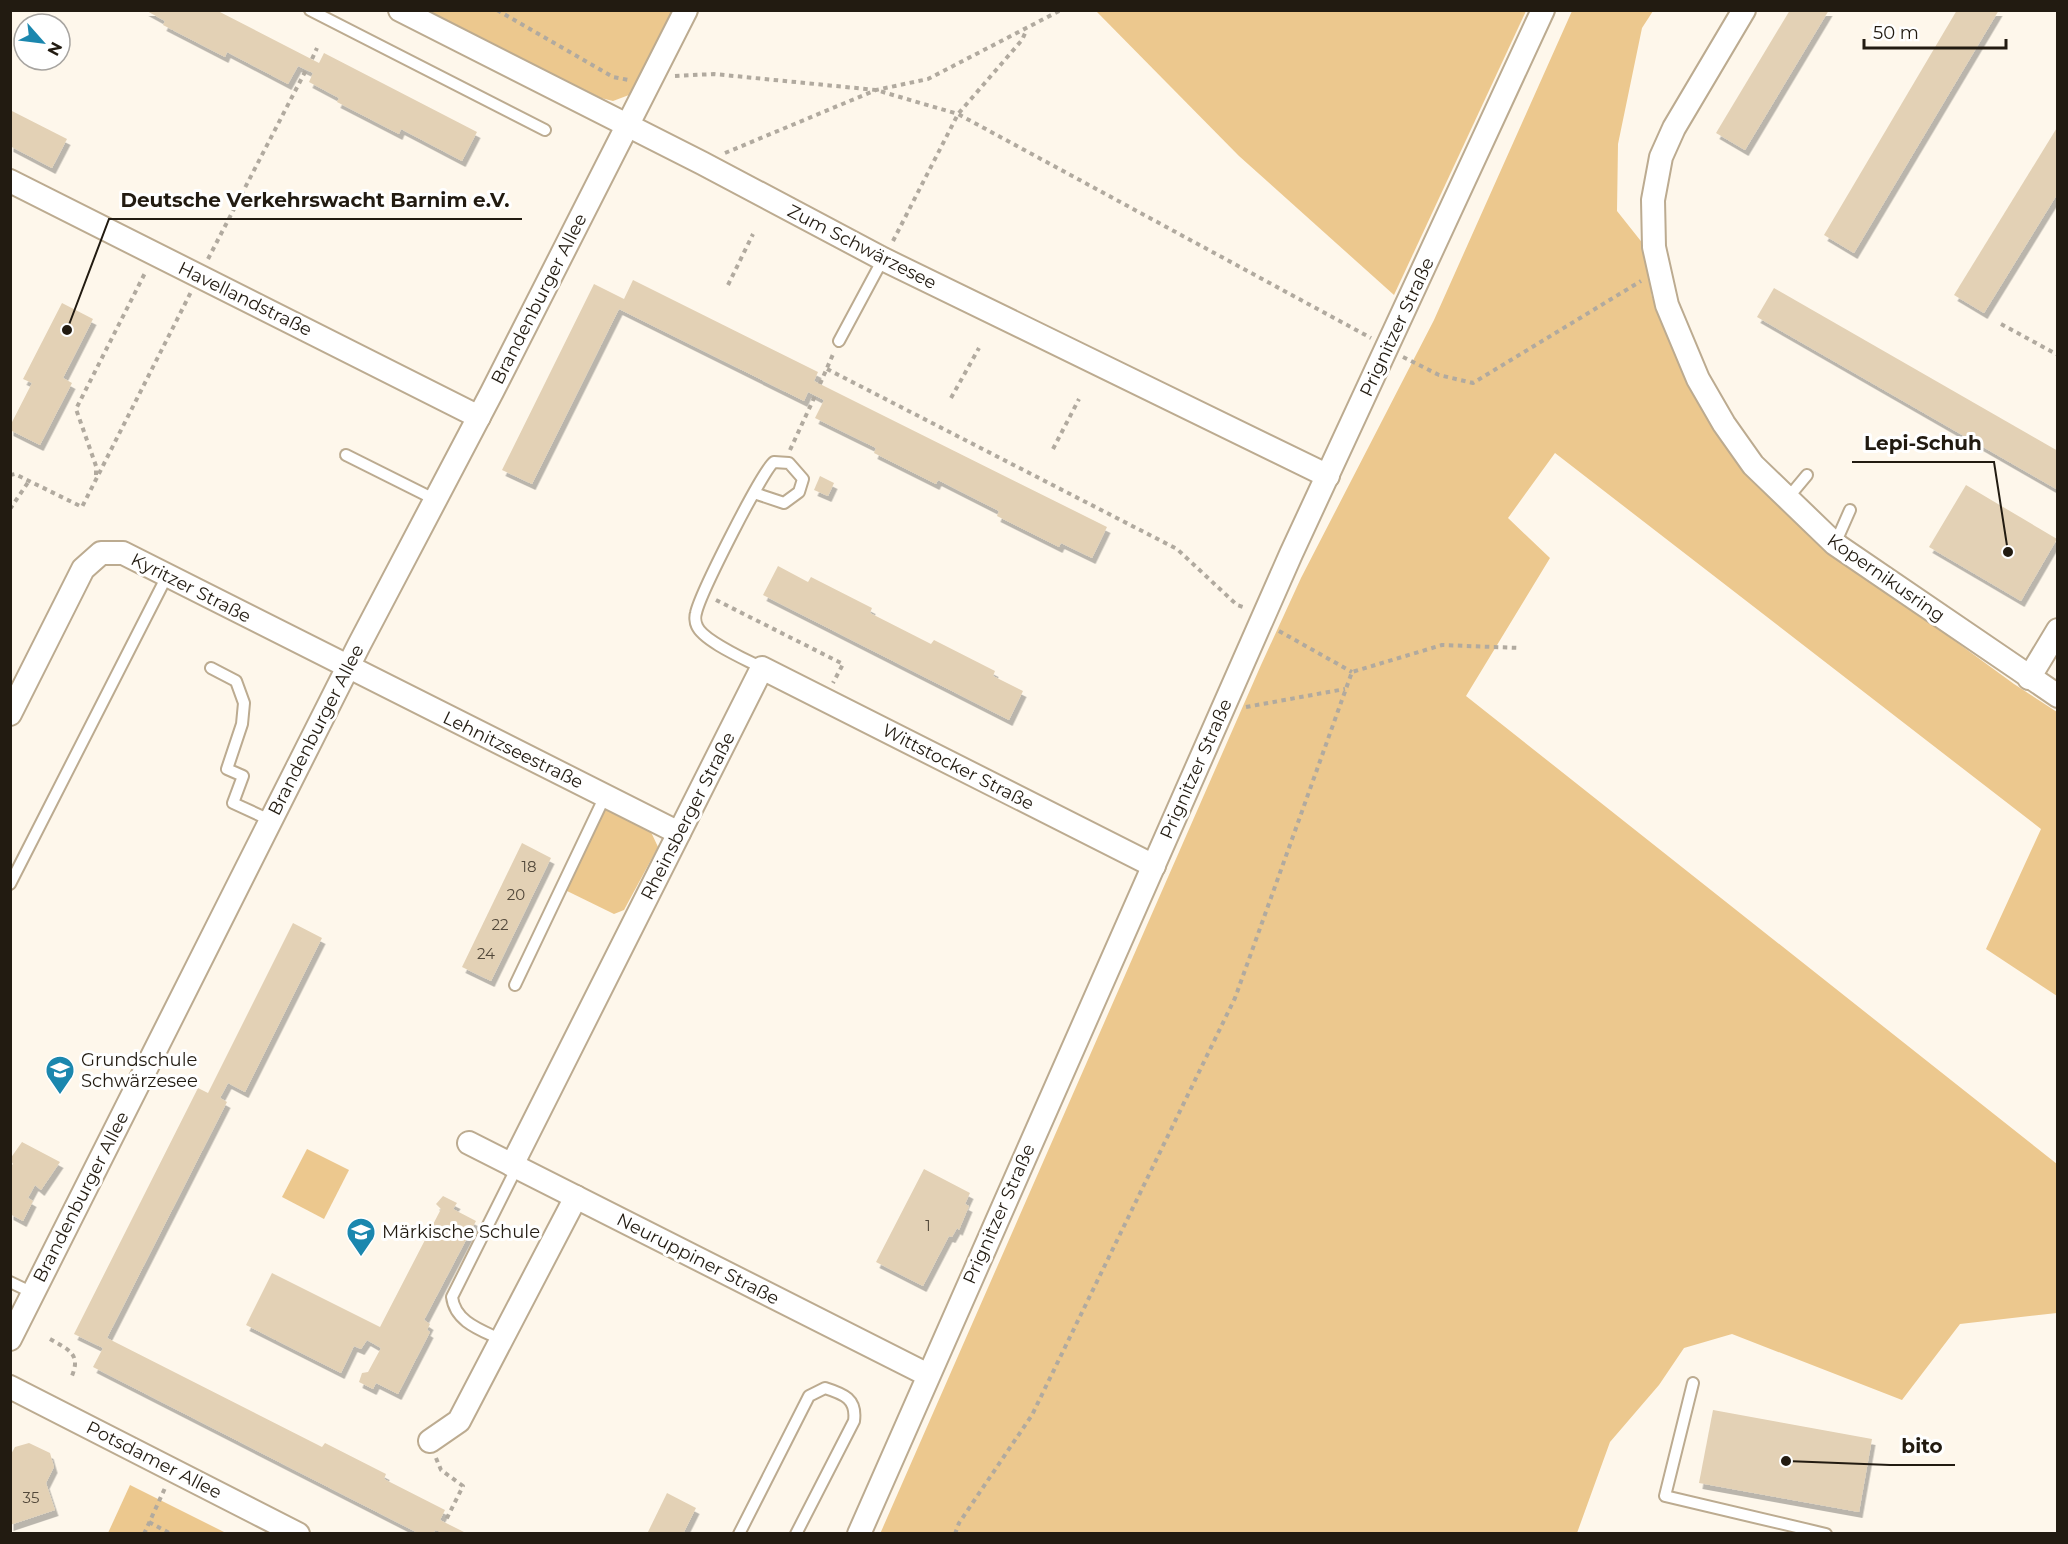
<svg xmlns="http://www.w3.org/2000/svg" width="2068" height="1544" viewBox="0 0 2068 1544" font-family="Montserrat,sans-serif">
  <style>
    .green { fill: #ecc88e }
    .building { fill: #e3d1b5; filter: url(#shadow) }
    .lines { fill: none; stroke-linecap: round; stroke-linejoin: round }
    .service-casing { stroke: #bcab90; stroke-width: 14 }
    .minor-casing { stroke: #bcab90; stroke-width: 26 }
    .path { stroke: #b1aa9f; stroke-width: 4; stroke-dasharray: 4.5 4.5; stroke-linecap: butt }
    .service { stroke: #fff; stroke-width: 10 }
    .minor { stroke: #fff; stroke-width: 22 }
    .labels { text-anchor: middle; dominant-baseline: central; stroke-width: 6; stroke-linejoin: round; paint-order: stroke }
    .number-label { font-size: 15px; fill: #52483a }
    .street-label { font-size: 18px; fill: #221b11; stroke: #fff }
    .poi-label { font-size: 18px; fill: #221b11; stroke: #fff; text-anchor: start }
    .leader { fill: none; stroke: #221b11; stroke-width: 2 }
    .callout-dot { fill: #221b11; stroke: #fff; stroke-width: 2 }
    .callout-label { font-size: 20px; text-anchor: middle; font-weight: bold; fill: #221b11; stroke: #fff; stroke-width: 6; stroke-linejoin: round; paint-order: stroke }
  </style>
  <defs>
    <filter id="shadow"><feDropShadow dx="3.5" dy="6" stdDeviation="0" flood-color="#0004"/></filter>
  </defs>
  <rect width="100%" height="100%" fill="#fef7eb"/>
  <!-- green -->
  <g class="green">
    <polygon points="426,11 674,11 629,95 613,101 601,98"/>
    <polygon points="1096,11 1526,11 1394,295 1239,156"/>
    <polygon points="1572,11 1653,11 1642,28 1618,144 1617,211 1644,245 1652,297 1680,365 1722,437 1881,587 2014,684 2057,712 2057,996 1986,949 2041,829 1555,453 1508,518 1550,558 1466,696 2057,1164 2057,1313 1960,1324 1902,1400 1732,1334 1684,1348 1659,1385 1610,1442 1577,1533 880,1534 1261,665 1301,578 1434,320"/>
    <polygon points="604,809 651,832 658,847 624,910 614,914 565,890"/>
    <polygon points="307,1149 349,1170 324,1219 282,1197"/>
    <polygon points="130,1485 226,1533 108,1533"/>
  </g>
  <!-- building -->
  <g class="building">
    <polygon points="145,10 216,10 319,63 324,53 477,132 462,161 401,129 399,134 337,102 339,98 309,82 313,73 298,66 288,84 227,52 225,57 163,25 165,21"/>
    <polygon points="1790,10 1829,10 1745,150 1716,133"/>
    <polygon points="1957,10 1999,10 1854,253 1824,235"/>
    <polygon points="10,110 67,139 52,168 10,146"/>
    <polygon points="2058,126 2058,193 1984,313 1954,295"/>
    <polygon points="633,280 818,372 814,381 1107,527 1092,558 1061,543 1059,547 997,516 999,511 938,480 936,484 874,453 876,448 815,418 824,400 808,392 804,401 619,309 532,484 502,470 594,284 624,299"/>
    <polygon points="1774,288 2058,451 2058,490 1757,317"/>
    <polygon points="62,303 93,319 63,378 72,383 40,445 10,430 10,426 32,383 23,379"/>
    <polygon points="820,476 834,483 828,496 814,490"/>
    <polygon points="1966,485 2057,539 2021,601 1929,547"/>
    <polygon points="778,566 808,582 811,577 872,608 870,613 931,644 934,640 995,671 993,676 1023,691 1009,720 763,595"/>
    <polygon points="522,843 551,858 491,981 462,967"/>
    <polygon points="293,923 322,938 245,1092 228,1083 220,1098 227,1102 107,1338 322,1447 325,1443 386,1474 384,1479 445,1510 440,1520 468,1534 443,1534 435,1530 433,1534 420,1534 93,1367 103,1348 74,1334 198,1088 208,1093"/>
    <polygon points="22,1142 60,1162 41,1190 35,1185 28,1198 33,1201 23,1221 10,1214 10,1167 13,1164 10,1159"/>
    <polygon points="924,1169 970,1193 965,1204 969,1206 959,1230 957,1228 952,1237 949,1236 923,1286 876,1262"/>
    <polygon points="443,1196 457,1203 453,1209 476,1221 424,1320 430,1324 427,1330 430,1332 398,1394 376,1383 373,1389 359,1382 362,1373 368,1372 381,1348 367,1340 361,1349 354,1346 341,1373 246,1325 272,1273 380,1327 441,1209 436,1204"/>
    <polygon points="1713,1410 1872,1439 1859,1512 1699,1483"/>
    <polygon points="29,1443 50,1453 54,1467 46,1483 55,1510 10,1525 10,1456 15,1447"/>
    <polygon points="667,1493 696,1508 683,1534 647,1534"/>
  </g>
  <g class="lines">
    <!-- service casing -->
    <g class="service-casing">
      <g id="service">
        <polyline points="310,10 545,130"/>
        <polyline points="839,341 883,259"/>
        <polyline points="346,455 436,500"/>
        <path d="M754,493L784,503L799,492L803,479L789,463L774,462C763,469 700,594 696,613C695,616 695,622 697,626C703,641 747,660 762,668"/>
        <polyline points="1787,499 1807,475"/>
        <polyline points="1835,544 1850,510"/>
        <polyline points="211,668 236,681 244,703 242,724 227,769 243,776 233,803 270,820"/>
        <polyline points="10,884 167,576"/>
        <polyline points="515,985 605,796"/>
        <polyline points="10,1282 33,1293"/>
        <path d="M502,1340C481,1330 455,1322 452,1297L517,1167"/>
        <polyline points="1693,1383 1665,1496 1826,1534"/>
        <path d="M739,1534L809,1396L825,1388C844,1394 857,1399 854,1421L796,1534"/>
      </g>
    </g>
    <!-- minor casing -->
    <g class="minor-casing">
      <g id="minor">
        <polyline points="400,10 702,163 883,259 1328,476"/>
        <polyline points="1744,10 1674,128 1661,157 1653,200 1654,247 1667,305 1698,379 1724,424 1753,465 1835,544 2058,696"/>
        <polyline points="10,181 479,417"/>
        <polyline points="2029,678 2058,630"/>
        <polyline points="10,714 83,569 101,553 123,553 679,833"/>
        <polyline points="469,1143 928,1375"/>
        <polyline points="512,1165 762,668 1154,866"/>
        <polyline points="10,1339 359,645 492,392 686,10"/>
        <polyline points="10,1387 298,1534"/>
        <polyline points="430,1441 459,1421 576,1197"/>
        <polyline points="859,1534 1291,554 1543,10"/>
      </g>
    </g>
    <!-- path -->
    <g class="path">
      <polyline points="497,10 613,77 629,80"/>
      <polyline points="312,59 317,48"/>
      <polyline points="675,76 714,74 876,90 958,114 1371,338"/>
      <polyline points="725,153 876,90 928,79 1061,10"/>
      <polyline points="893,241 958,114 1022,40 1026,31"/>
      <polyline points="208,259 306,70"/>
      <polyline points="728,285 753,234"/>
      <polyline points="2001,324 2058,355"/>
      <polyline points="1403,357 1439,375 1473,383 1641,281"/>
      <polyline points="827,369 1177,549 1237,605 1246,608"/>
      <polyline points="820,384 834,352"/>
      <polyline points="951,398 979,348"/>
      <polyline points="1053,449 1079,399"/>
      <polyline points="790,450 815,396"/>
      <polyline points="10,475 15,474 82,507 191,292"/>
      <polyline points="96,475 96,466 76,409 146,271"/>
      <polyline points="10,509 29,481"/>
      <polyline points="716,600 843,664 833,683"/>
      <polyline points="1279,631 1352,672"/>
      <polyline points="1246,707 1345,689"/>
      <path d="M50,1339C69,1350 82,1354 71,1378"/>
      <polyline points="436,1458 441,1470 463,1486 445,1522"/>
      <polyline points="149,1522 171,1534"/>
      <polyline points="144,1534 165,1488"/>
      <polyline points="438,1534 439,1532"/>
      <polyline points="955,1534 959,1523 1032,1415 1235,998 1352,672 1442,645 1520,648"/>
    </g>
    <!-- service -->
    <use href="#service" class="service"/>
    <!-- minor -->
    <use href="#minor" class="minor"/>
  </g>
  <!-- icons -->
  <defs>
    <g id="school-pin" transform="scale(1.5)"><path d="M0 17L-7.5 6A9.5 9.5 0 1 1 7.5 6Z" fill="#1b87ae" stroke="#fff"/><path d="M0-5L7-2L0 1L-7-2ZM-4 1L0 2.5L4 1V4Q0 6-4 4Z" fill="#fff"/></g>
  </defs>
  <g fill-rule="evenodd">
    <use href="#school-pin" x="60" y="1070"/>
    <use href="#school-pin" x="361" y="1232"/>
  </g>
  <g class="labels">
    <!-- number labels -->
    <g class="number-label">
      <text x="529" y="866">18</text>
      <text x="516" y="894">20</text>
      <text x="500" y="924">22</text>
      <text x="486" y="953">24</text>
      <text x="928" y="1225">1</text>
      <text x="31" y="1497">35</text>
    </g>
    <!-- street labels -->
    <g class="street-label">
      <text transform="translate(862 247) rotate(27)">Zum Schwärzesee</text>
      <text transform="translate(245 299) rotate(26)">Havellandstraße</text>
      <text transform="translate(539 299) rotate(-63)">Brandenburger Allee</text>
      <text transform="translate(1397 327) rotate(-65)">Prignitzer Straße</text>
      <text transform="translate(1886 578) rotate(35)">Kopernikusring</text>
      <text transform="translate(191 588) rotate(27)">Kyritzer Straße</text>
      <text transform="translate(316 730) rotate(-63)">Brandenburger Allee</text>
      <text transform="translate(513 750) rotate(26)">Lehnitzseestraße</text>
      <text transform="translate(958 767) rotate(27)">Wittstocker Straße</text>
      <text transform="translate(1196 769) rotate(-66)">Prignitzer Straße</text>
      <text transform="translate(688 816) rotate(-63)">Rheinsberger Straße</text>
      <text transform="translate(81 1197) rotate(-63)">Brandenburger Allee</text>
      <text transform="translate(999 1214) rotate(-66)">Prignitzer Straße</text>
      <text transform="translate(698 1259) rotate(27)">Neuruppiner Straße</text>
      <text transform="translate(154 1460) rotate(27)">Potsdamer Allee</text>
    </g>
    <!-- poi labels -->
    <g class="poi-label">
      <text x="81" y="1060">Grundschule<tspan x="81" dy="21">Schwärzesee</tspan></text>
      <text x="382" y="1232">Märkische Schule</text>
    </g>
  </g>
  <!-- callouts -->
  <path class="leader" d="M67 330L109 219H522M2008 552L1994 462H1852M1786 1461L1890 1465H1955"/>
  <g class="callout-dot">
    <circle cx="67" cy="330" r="6"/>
    <circle cx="2008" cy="552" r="6"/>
    <circle cx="1786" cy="1461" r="6"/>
  </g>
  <g class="callout-label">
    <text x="315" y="207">Deutsche Verkehrswacht Barnim e.V.</text>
    <text x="1923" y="450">Lepi-Schuh</text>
    <text x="1922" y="1453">bito</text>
  </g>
  <!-- border -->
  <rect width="2068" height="1544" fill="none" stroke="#221b11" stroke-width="24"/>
  <!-- north arrow -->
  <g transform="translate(42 42) rotate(118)"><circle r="28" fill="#ffffff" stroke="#a7a4a0" stroke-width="1.5"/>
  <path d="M0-4.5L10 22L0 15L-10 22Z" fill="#1b87ae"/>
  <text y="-9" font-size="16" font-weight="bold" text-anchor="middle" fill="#221b11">N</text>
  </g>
  <!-- scale -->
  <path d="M1864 39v9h142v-9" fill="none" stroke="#221b11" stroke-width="3"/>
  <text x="1873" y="39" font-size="18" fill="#221b11" stroke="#ffffff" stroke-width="4.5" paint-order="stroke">50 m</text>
</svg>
